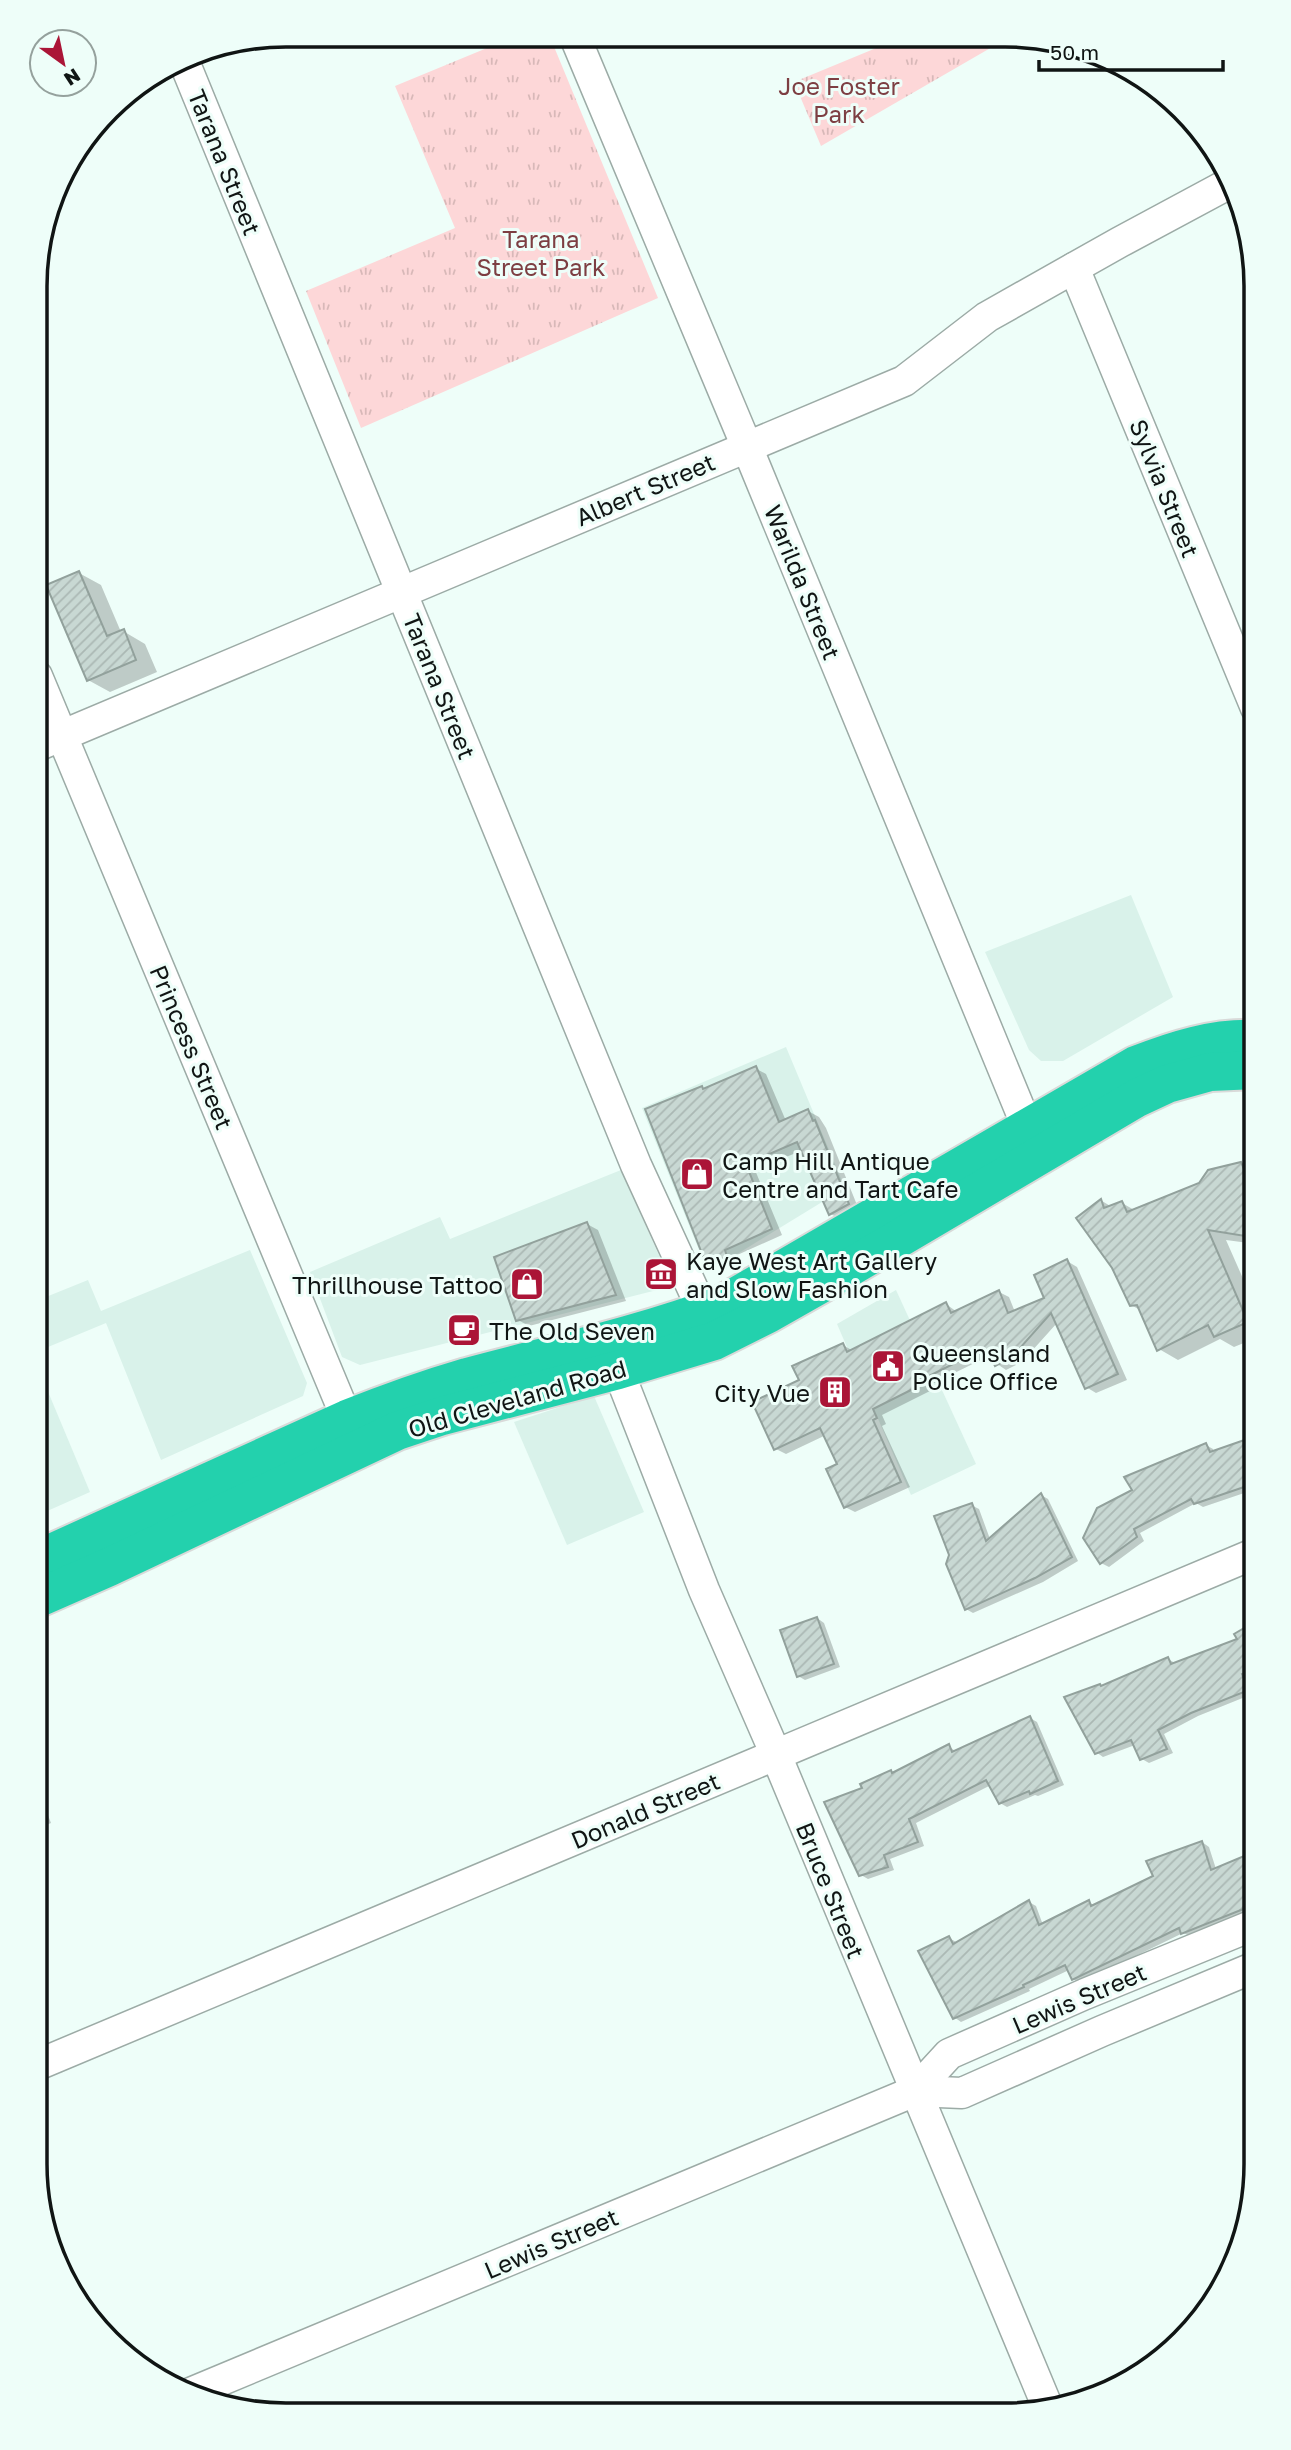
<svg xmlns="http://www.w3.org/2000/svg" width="1291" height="2450" viewBox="0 0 1291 2450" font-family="'Golos Text',sans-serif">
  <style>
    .built { fill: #d9f2ea }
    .park { fill: url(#park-tufts) }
    .shadow { fill: #0003 }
    .building { fill: url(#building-hatch); stroke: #92a19c; stroke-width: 2 }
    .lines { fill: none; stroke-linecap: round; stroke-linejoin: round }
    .street-casing { stroke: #9caba6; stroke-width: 33 }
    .highway-casing { stroke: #d9dad9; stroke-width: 42 }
    .street { stroke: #fff; stroke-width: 30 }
    .highway { stroke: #23d1ad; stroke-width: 38 }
    .labels { text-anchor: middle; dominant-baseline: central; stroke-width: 6; stroke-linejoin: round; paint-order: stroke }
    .park-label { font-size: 24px; fill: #7d3e42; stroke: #eefef9 }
    .street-label { font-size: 24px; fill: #101514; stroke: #eefef9 }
    .poi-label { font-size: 24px; fill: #101514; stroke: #eefef9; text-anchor: start }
    .rim { fill: none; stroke: #101514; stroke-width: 3.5 }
  </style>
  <defs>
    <pattern id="park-tufts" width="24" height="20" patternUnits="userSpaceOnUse" patternTransform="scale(1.75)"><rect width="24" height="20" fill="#fdd7d8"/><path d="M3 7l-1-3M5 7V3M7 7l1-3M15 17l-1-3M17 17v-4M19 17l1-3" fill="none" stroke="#d8b8b8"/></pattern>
    <pattern id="building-hatch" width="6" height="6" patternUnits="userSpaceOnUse" patternTransform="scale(1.75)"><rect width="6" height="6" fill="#c8d8d3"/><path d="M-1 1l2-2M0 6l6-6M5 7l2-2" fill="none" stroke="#abb8b4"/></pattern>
  </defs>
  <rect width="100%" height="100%" fill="#eefef9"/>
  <!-- built -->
  <g class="built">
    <polygon points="1131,895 1173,997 1063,1061 1041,1061 1029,1050 985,952"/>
    <polygon points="786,1047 845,1188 716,1267 703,1260 642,1108"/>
    <polygon points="621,1170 665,1269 657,1290 360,1365 342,1357 310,1272 440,1217 450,1239"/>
    <polygon points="250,1250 307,1383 303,1396 161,1460 106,1323 36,1352 36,1301 88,1280 101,1311"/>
    <polygon points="896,1290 976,1464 911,1495 837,1324"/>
    <polygon points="36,1363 90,1492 36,1516"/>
    <polygon points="594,1396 644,1512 567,1545 514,1422"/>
  </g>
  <!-- park -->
  <g class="park">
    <polygon points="516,36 550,37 658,298 361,428 306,291 455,228 395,86"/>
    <polygon points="898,39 1006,39 821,146 794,82"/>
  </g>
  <!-- shadow -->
  <g class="shadow">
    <polygon points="79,573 101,585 121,632 123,631 145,644 157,672 110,692 88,680"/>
    <polygon points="755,1068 766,1074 786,1121 808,1111 819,1117 826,1128 859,1210 841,1220 831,1214 803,1150 755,1170 782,1235 735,1256 737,1263 726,1267 704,1255 702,1088 705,1090"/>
    <polygon points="1241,1164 1256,1172 1256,1244 1226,1240 1256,1308 1256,1338 1234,1347 1220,1339 1178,1360 1159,1349 1142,1311 1131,1305 1113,1267 1078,1219 1102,1201 1112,1207 1122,1203 1136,1211 1200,1184"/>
    <polygon points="587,1224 598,1230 626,1301 529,1326 518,1320"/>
    <polygon points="1067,1261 1077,1267 1127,1380 1096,1393 1086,1387 1057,1323 1022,1362 1006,1370 987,1357 932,1384 934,1389 882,1415 886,1424 882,1426 910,1487 855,1512 845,1507 839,1465 826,1435 786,1454 776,1449 801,1381 843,1345 853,1351 946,1304 957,1312 999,1292 1009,1297 1015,1312 1046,1299"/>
    <polygon points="1256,1438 1256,1489 1203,1507 1196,1503 1140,1533 1144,1541 1109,1567 1101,1563 1134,1491 1206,1445 1213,1449 1214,1453"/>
    <polygon points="1041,1495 1048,1499 1078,1561 1043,1582 973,1613 966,1609 971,1505 979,1509 990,1539"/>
    <polygon points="817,1618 824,1623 840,1667 805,1680 798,1676"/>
    <polygon points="1256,1623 1256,1675 1248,1678 1255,1693 1198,1716 1164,1734 1173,1753 1149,1763 1142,1759 1135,1745 1103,1757 1096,1752 1100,1685 1103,1687 1168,1659 1175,1663 1239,1640"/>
    <polygon points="1030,1718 1037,1722 1064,1785 1038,1796 1035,1795 1007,1807 1000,1803 991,1785 916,1823 924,1846 890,1859 894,1870 868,1879 861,1875 864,1789 891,1772 894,1774 949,1746 956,1752"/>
    <polygon points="35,1782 51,1823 35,1830"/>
    <polygon points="1202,1842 1209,1847 1216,1869 1256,1853 1256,1911 1190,1936 1183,1933 1080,1983 1073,1979 1069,1970 1029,1989 1030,1991 961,2022 954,2017 949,1938 958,1943 1029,1902 1036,1906 1043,1925 1089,1902 1095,1906 1155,1876"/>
  </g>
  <!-- building -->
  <g class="building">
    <polygon points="79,571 107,636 124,629 136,660 87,681 46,585"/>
    <polygon points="756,1066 779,1122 808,1109 813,1121 815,1120 849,1204 829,1215 797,1142 746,1164 772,1229 725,1250 727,1257 714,1262 703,1256 645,1109 702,1086 703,1089"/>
    <polygon points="1241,1162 1256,1197 1256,1223 1245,1236 1208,1230 1248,1322 1214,1337 1208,1325 1157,1351 1137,1305 1130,1306 1112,1268 1076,1218 1101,1199 1104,1208 1122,1201 1127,1212 1199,1183 1208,1170"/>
    <polygon points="587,1222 616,1295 516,1321 494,1257"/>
    <polygon points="1067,1259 1118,1374 1085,1389 1051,1313 1012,1357 995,1366 989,1353 982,1356 979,1351 923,1379 925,1383 873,1409 877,1418 873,1420 901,1482 844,1508 826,1469 837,1464 820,1428 774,1450 752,1402 799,1380 792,1366 843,1343 847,1352 946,1302 951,1313 999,1290 1008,1313 1044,1298 1034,1275"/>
    <polygon points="1256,1436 1256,1483 1194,1504 1191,1499 1134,1529 1137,1537 1100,1564 1083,1538 1097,1508 1132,1490 1124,1477 1206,1443 1210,1452"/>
    <polygon points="1041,1493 1072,1557 1035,1578 965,1610 946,1564 949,1555 934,1516 972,1503 986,1541"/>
    <polygon points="817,1617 834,1664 797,1677 780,1630"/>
    <polygon points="1256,1621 1256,1672 1254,1669 1242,1674 1249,1690 1191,1713 1158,1730 1167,1749 1140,1760 1131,1740 1095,1754 1064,1697 1100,1684 1101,1686 1168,1657 1171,1664 1237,1639 1234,1634"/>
    <polygon points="1030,1716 1058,1781 1030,1794 1029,1791 999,1804 986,1780 909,1819 918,1842 884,1855 888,1867 859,1876 824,1802 862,1788 860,1784 891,1770 892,1773 949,1744 952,1752"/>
    <polygon points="1202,1841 1211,1870 1256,1851 1256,1904 1181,1934 1179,1928 1072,1980 1065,1965 1023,1985 1024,1987 953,2019 918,1951 949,1936 953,1944 1029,1900 1039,1925 1089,1900 1091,1906 1153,1876 1146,1861"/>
  </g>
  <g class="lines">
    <!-- street casing -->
    <g class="street-casing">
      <g id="street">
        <polyline points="575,37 752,459 1028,1129"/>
        <polyline points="183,59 636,1165 703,1311"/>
        <polyline points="1074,268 1256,708"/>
        <polyline points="37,676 347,1419"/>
        <polyline points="37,746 904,381 987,317 1120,242 1228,184"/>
        <polyline points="618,1370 704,1590 776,1755 1048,2408"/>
        <polyline points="35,2066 1256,1553"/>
        <polyline points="915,2091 962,2093 1102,2031 1255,1967"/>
        <polyline points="188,2394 915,2091 949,2054 1085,1994 1256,1924"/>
      </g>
    </g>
    <!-- highway casing -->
    <g class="highway-casing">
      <g id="highway">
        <path d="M36,1560L347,1419C387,1403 426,1389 467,1377C553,1354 640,1335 723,1304L1136,1065C1174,1050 1214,1037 1256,1039"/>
        <polyline points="36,1599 109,1567 397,1431 442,1416 618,1370 714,1341 768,1314 842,1272 1137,1098 1167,1084 1210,1072 1256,1070"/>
      </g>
    </g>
    <!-- street -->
    <use href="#street" class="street"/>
    <!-- highway -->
    <use href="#highway" class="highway"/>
  </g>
  <!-- icons -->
  <defs>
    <g id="shop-square" transform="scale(1.75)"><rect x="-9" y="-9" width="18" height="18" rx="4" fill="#ab1537" stroke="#eefef9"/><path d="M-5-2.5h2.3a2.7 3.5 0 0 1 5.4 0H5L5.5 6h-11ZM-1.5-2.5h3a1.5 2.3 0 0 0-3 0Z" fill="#fff"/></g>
    <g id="museum-square" transform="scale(1.75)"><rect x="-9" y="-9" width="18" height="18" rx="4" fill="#ab1537" stroke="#eefef9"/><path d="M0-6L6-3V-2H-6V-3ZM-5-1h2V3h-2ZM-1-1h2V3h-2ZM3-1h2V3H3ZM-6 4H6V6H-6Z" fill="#fff"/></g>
    <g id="cafe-square" transform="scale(1.75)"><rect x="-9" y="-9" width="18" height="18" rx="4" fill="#ab1537" stroke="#eefef9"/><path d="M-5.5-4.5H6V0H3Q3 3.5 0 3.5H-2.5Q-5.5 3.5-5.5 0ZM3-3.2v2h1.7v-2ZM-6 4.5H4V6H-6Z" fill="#fff"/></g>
    <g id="civic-square" transform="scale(1.75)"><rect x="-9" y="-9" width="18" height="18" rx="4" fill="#ab1537" stroke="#eefef9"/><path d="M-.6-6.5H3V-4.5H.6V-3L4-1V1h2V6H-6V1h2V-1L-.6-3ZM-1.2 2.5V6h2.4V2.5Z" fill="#fff"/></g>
    <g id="building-square" transform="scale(1.75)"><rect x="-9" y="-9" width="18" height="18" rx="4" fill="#ab1537" stroke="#eefef9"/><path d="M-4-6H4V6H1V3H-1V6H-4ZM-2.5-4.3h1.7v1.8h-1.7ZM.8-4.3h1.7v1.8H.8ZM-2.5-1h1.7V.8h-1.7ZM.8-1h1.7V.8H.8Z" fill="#fff"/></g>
  </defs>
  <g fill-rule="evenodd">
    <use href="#shop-square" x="697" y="1174"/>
    <use href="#museum-square" x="661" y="1274"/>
    <use href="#shop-square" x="527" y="1284"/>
    <use href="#cafe-square" x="464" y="1330"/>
    <use href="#civic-square" x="888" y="1366"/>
    <use href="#building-square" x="835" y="1392"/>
  </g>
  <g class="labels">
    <!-- park labels -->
    <g class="park-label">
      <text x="839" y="85">Joe Foster<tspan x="839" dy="28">Park</tspan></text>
      <text x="541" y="238">Tarana<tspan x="541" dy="28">Street Park</tspan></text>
    </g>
    <!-- street labels -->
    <g class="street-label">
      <text transform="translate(225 162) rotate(68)">Tarana Street</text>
      <text transform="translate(1165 488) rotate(68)">Sylvia Street</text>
      <text transform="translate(645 489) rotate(-23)">Albert Street</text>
      <text transform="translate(803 582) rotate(68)">Warilda Street</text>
      <text transform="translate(440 686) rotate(68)">Tarana Street</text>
      <text transform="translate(192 1047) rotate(67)">Princess Street</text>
      <text transform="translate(517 1398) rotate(-16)">Old Cleveland Road</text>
      <text transform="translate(645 1810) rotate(-23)">Donald Street</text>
      <text transform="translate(831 1890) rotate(68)">Bruce Street</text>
      <text transform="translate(1079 1998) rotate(-23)">Lewis Street</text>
      <text transform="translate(551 2243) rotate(-23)">Lewis Street</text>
    </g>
    <!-- poi labels -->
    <g class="poi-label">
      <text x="722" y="1160">Camp Hill Antique<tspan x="722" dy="28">Centre and Tart Cafe</tspan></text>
      <text x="686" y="1260">Kaye West Art Gallery<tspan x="686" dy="28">and Slow Fashion</tspan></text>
      <text x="503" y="1284" text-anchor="end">Thrillhouse Tattoo</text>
      <text x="489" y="1330">The Old Seven</text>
      <text x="912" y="1352">Queensland<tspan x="912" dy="28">Police Office</tspan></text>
      <text x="810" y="1392" text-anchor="end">City Vue</text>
    </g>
  </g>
  <!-- crop -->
  <path d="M0 0H1291V2450H0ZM286 47H1005A239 239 0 0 1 1244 286V2164A239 239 0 0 1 1005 2403H286A239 239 0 0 1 47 2164V286A239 239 0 0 1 286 47Z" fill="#eefef9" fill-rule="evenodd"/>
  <path class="rim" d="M286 47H1005A239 239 0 0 1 1244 286V2164A239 239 0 0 1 1005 2403H286A239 239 0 0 1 47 2164V286A239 239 0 0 1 286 47Z"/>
  <!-- north arrow -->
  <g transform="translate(63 63) rotate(147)"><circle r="33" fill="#eefef9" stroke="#95a19d" stroke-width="2"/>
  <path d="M0-5L12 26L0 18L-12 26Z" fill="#ab1537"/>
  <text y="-10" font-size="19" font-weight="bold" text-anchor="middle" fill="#101514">N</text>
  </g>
  <!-- scale -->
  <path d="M1039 60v10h184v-10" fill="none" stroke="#101514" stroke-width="3.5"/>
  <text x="1050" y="60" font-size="21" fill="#101514" stroke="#eefef9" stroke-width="5" paint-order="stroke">50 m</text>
</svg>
